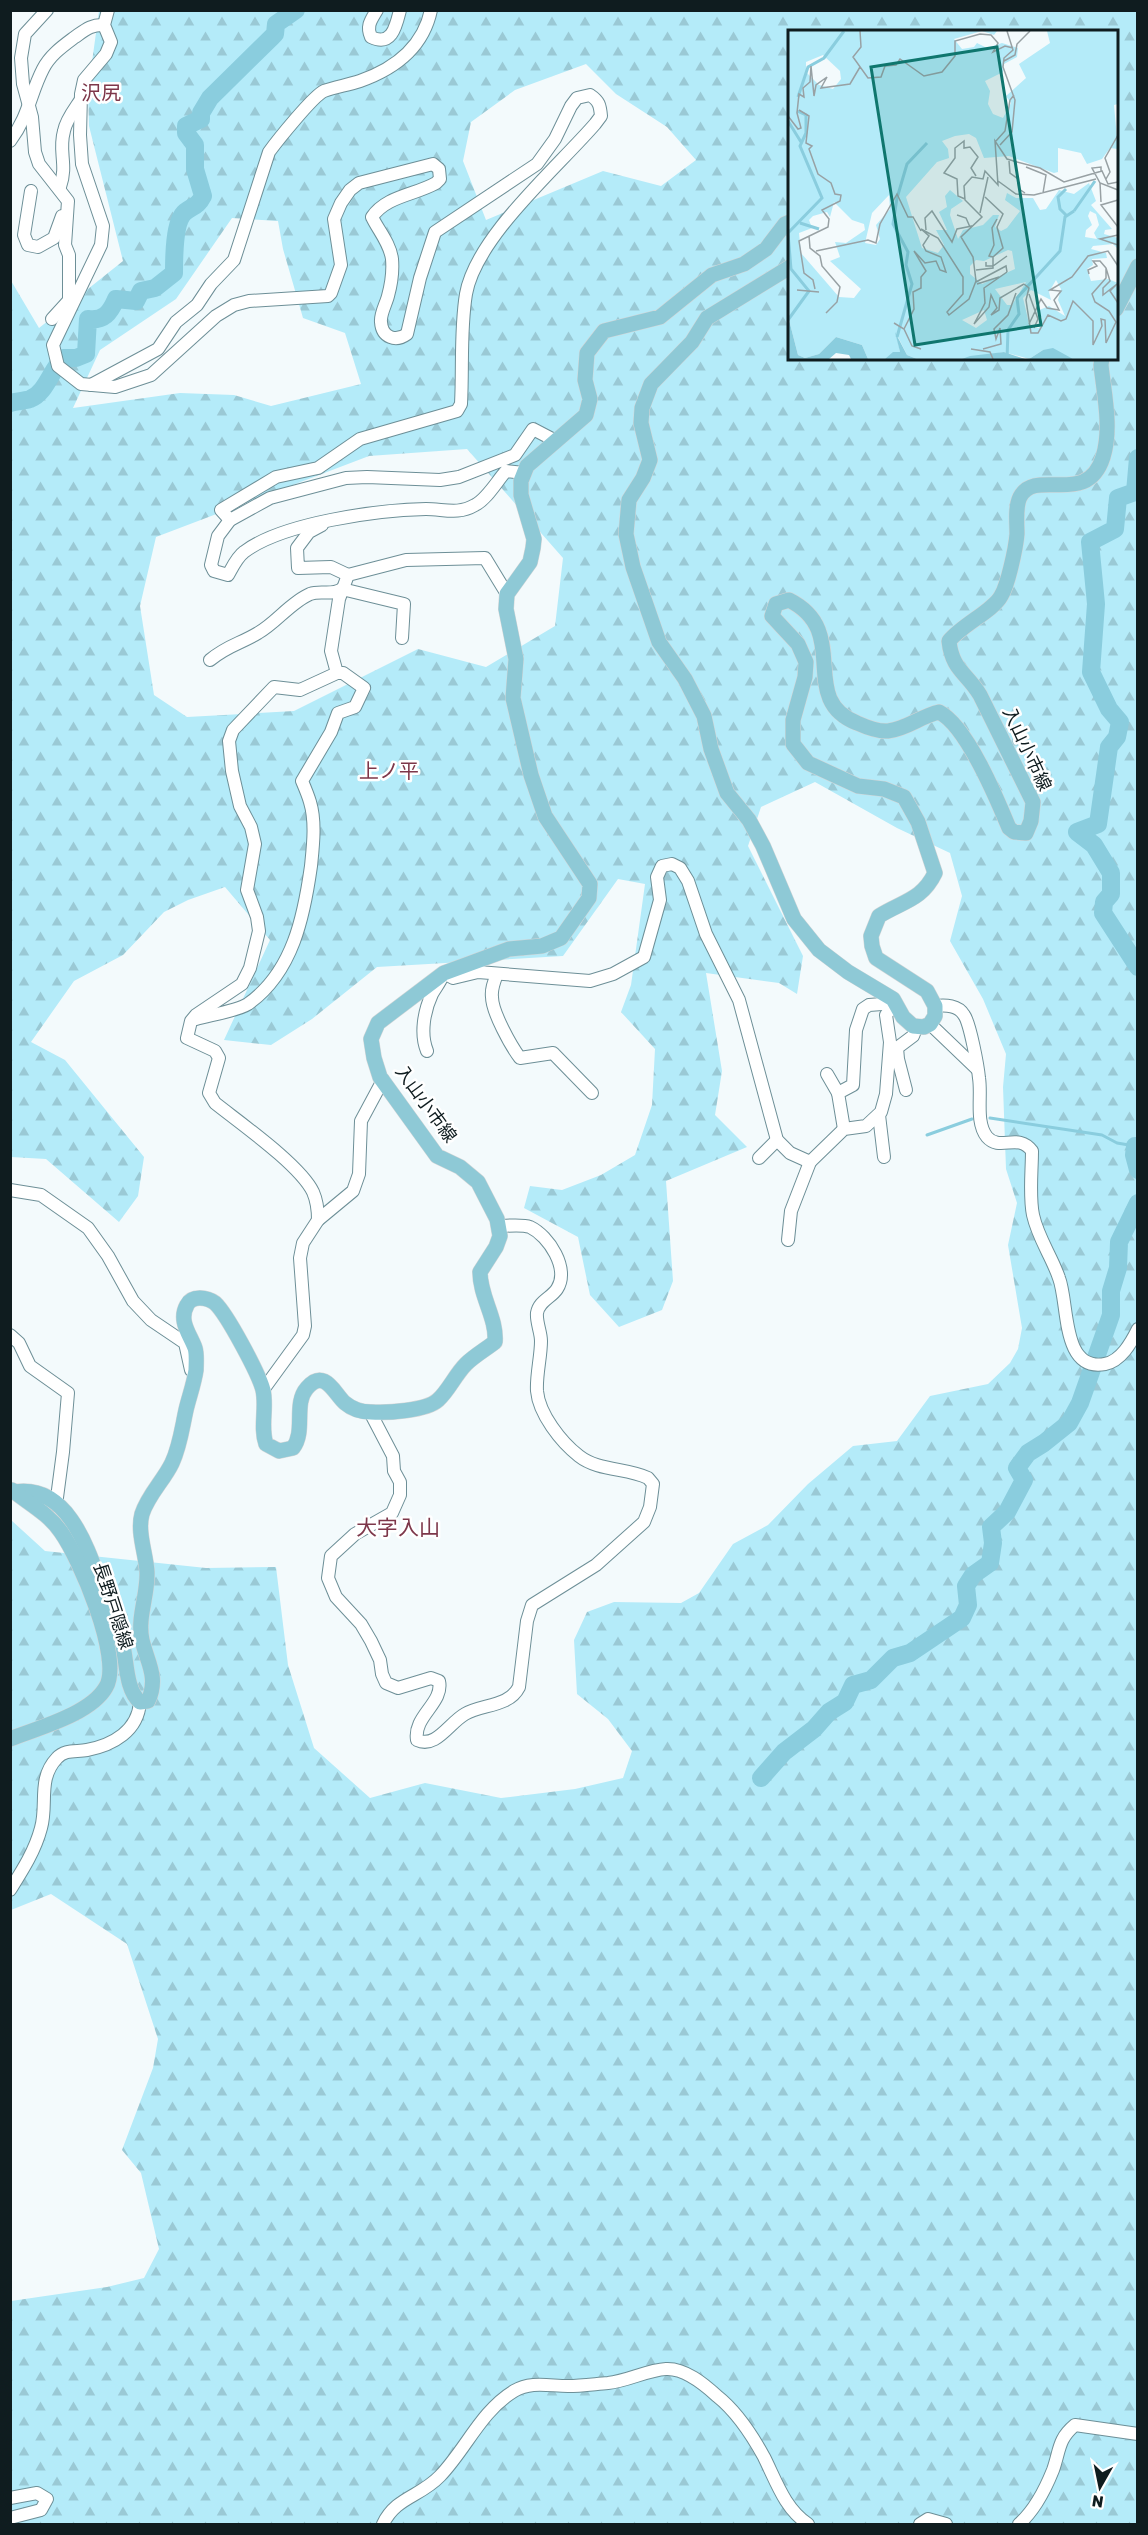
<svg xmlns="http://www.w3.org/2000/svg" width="1148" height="2535" viewBox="0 0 1148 2535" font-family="Rubik,'Noto Sans JP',sans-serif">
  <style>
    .forest { fill: url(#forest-firs); fill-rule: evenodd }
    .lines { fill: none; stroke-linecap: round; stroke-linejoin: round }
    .stream { stroke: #8acdde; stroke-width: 3 }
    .river { stroke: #8acdde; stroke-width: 18 }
    .minor-casing { stroke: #6d8f97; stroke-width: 14 }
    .major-casing { stroke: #d4d6d7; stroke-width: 16 }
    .minor { stroke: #fff; stroke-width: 12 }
    .major { stroke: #8ec9d6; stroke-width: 15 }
    .labels { text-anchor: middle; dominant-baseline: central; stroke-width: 5; stroke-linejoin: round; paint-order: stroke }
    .street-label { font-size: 18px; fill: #0f1c1f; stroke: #fff }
    .neighbourhood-label { font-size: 20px; fill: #7d374a; stroke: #fff }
    .quarter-label { font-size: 21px; fill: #7d374a; stroke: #fff }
    .inset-river { fill: none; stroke: #8acdde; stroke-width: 3 }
    .inset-road { fill: none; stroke: #98a1a4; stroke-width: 1.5 }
    .view { fill: #0f766e; fill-opacity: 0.15; stroke: #0f766e; stroke-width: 3 }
    .inset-edge { fill: none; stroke: #0f1c1f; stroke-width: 3 }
  </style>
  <defs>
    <pattern id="forest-firs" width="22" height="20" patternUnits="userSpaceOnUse" patternTransform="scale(1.5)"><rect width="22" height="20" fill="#b4ebf9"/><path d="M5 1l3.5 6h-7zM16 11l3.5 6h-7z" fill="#9ac9d5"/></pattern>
  </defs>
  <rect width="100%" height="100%" fill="#f3fafc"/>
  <!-- forest -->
  <path class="forest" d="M99,11H1137V2524H11V2301L107,2287L144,2278L159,2249L141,2173L122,2150L153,2068L158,2039L127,1944L51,1894L11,1910V1520L45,1551L206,1568L276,1567L288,1665L314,1748L370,1798L425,1783L501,1798L575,1789L623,1778L632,1751L608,1719L577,1694L574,1640L587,1612L614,1602L681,1603L699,1593L733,1544L768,1525L808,1484L853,1446L897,1441L930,1396L988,1384L1010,1363L1018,1349L1022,1328L1008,1245L1017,1203L1006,1169L1003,1087L1006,1054L983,999L950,941L962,896L950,853L897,828L815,782L761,807L748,846L803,956L797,994L779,983L706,973L722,1071L715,1115L747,1147L666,1181L673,1281L662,1310L619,1327L590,1295L578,1237L524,1208L530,1186L562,1190L601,1175L635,1155L652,1105L655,1049L621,1012L631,985L645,884L618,879L563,956L377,967L312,1019L271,1045L224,1040L270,940L225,887L188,900L164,912L123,955L74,981L31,1042L65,1060L144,1157L138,1196L119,1222L46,1159L11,1157L10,279L39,328L123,261L89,126L88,91ZM790,32H1116V358H790ZM586,64L616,94L667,127L696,160L661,186L603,171L486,220L463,161L471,122L515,90ZM232,218L278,221L283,249L303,318L345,333L361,384L271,406L234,395L180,393L73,408L100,350L176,299ZM467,449L563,558L555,626L486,667L418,649L294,711L187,717L154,695L140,606L156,537L369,456Z"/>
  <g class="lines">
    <!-- stream -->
    <g class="stream">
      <polyline points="990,1118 1102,1135 1117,1143 1135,1146"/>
      <polyline points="927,1135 972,1119"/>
    </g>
    <!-- river -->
    <g class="river">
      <path d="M10,403C17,401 24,401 30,399C46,393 51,370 63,358H76L86,354L88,319C104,321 110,313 116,299L136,301L141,291L155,288L174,273C174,259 174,221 185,212C193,206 198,206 203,196L195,169V145L186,133V126L201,119V113L210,98L272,37L275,34L276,24L296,10"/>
      <polyline points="1138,458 1135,492 1118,498 1115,529 1090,542 1096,604 1091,672 1109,709 1120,722 1117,737 1109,747 1098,824 1077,832 1094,845 1111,873 1111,894 1104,902 1103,913 1138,967"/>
      <polyline points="1138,1146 1135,1146 1134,1155 1138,1170"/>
      <polyline points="761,1778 784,1752 814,1729 829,1712 845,1702 853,1685 871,1680 893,1658 910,1653 962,1618 968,1605 966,1586 973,1575 990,1563 993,1543 991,1527 1007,1512 1024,1480 1017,1468 1028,1453 1044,1443 1069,1423 1080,1403 1111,1315 1111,1291 1118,1268 1119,1242 1138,1203"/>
    </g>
    <!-- minor casing -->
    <g class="minor-casing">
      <g id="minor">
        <polyline points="47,10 25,34 21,58 23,84 32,117 35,152 39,164 68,201 65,245 69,255 69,301"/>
        <path d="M108,10L104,25L111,42L106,54L84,80L81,94L80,135L82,164L103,226L101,245L53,345L58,366L81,384L115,387L151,375L216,316L234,305L249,301L328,296L331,293L341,265L334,219L341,203L350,190L359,183L433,164L439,169L440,179L436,183C415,195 386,196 372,217C378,230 390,243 392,259C393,270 391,285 388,296C386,304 380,314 381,322C382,338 396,342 407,334L420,278L435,232L537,164L555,139L571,106L577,98L590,95C599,101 600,105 601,116L595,124C557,168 476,237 466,294C460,330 463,368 461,404L457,411L360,439L318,468L276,477L221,510L230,520"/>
        <path d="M377,10C371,20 366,26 371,37C392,47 396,26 400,10"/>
        <path d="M10,141C29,116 30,94 43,69C50,55 63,46 75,37C85,30 92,24 104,25"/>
        <path d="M60,187C68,164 58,152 64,131C66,120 74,110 80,101"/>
        <polyline points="31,191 24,235 28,245 38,247 54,238 62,216"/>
        <polyline points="52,319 72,297"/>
        <path d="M91,385L158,349L176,322L197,305L211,284L234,260L269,152C277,141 313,96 324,91C335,87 348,85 360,81C394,69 423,48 431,10"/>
        <path d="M524,473L506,471C497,481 487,499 475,505C458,515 444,509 426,509C377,510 282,523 244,552C237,557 232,568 228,575L214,571L211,565L218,536L230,520L270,498L346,478L367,477L440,480L459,477L515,455L533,429L556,441"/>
        <polyline points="322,525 309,532 297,548 298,568 331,567 348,575"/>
        <path d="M210,660C228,645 240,644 258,633C276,623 291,602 310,594C321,590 332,596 342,589L404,604L402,638"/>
        <path d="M497,974C494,982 491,989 492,997C492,1012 511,1046 520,1058L553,1053L592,1093"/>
        <path d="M935,1006C946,1005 958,1005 964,1015C970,1023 978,1067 979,1078C982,1096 975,1122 987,1137C1000,1152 1018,1132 1032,1151C1032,1171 1029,1195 1033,1215C1038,1238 1052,1257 1059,1278C1069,1304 1061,1372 1105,1364C1121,1361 1131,1343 1138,1329"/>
        <path d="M196,1019C210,1015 237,1011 248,1004C293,972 304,916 311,866C313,846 316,822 310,802C308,795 305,788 302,781L331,732L338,713L355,707L364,688L343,673H337"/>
        <polyline points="930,1024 977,1069"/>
        <path d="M427,1051C420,1034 424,1011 432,994C436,987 441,981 444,973L453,978L478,972L590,981L613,974L644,957L660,900L657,877L662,866L672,864L680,868L688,881L706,934L739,1000L777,1140L790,1153L810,1162L844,1129L866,1126L881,1112L886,1094L890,1042L886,1015L895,1003"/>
        <polyline points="827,1074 838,1093"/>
        <polyline points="906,1090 898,1059 897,1048 913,1036 917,1026"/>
        <polyline points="879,1115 884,1157"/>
        <polyline points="844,1129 838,1093 853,1085 856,1030 863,1009 869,1005 895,1003"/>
        <polyline points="759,1158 777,1140"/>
        <polyline points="10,1190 41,1195 88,1228 108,1256 133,1301 151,1320 185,1343 191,1370 194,1371"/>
        <path d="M318,1220C318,1210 317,1201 313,1192C300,1165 240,1123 215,1103L209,1093L219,1058L215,1051L187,1038L191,1021L196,1015L242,984L250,968L259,931L257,917L247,890L255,844L251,827L240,806L232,771L229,741L233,730L274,687L300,690L337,673L331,651L339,599L348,575L406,560L485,558L507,594"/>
        <polyline points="788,1240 791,1211 810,1162"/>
        <polyline points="10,1335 19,1343 30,1366 68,1393 63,1452 56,1505"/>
        <polyline points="263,1390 303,1335 305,1326 300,1258 303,1243 318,1220 353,1191 359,1174 361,1121 383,1080"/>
        <path d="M370,1412L393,1456L394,1471L400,1482V1495L392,1513L355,1534L331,1556L328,1578L336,1597L361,1624L371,1641L380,1660L382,1674L386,1683L398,1688L431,1678L439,1681C444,1703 413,1716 417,1740C436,1749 449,1723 465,1714C482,1704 509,1707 519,1687L527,1621L532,1605L596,1565L644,1522L650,1507L653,1484L648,1478C627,1468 598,1471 579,1456C561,1442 539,1414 537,1391C536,1375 541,1357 541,1341C541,1332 536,1322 537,1313C539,1301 551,1298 557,1289C570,1269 549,1236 530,1227C522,1224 507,1226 498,1226"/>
        <path d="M10,1890C22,1871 35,1851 41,1828C48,1804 37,1779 57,1758C65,1749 76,1752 87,1750C113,1745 138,1731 140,1702"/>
        <polyline points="10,2498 37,2493 47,2499 41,2510 10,2518"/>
        <path d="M383,2524C396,2497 420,2497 440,2476C466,2449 481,2411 514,2391C531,2381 549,2386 568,2386C581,2386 595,2384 608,2383C628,2381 647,2370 666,2369C685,2368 704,2384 717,2396C736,2411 752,2435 764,2457C776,2481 785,2509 808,2524"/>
        <polyline points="920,2524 928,2519 946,2524"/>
        <path d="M1019,2524C1035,2510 1045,2490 1053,2470C1060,2450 1058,2439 1075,2425L1138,2434"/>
      </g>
    </g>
    <!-- major casing -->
    <g class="major-casing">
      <g id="major">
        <path d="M790,267L707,318L692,342L651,384L642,408L641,423L650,460L643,478L629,500L626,534L633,567L659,642L685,679L704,716L711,749L727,793L749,820L763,846L794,919L819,950L848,972L893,999L903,1017L913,1026L924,1027L930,1024L935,1016V1006L927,991L876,958L872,946L871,936L879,916C903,901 922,900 935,873L918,822L904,797L884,789L858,786L808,763L793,744V720L805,677L806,662L798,644L772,616L776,604L789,600C853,632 796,699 857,723C866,727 878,732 888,731C907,729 921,716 939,712C967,726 997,799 1009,828L1014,832L1026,833L1031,821L1033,802L980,695C967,673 952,670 949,641C963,624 993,611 1001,596C1008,585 1016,547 1017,534C1017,523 1015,507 1020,497C1036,467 1087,508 1103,457C1112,428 1104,394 1101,365L1102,358"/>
        <polyline points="1116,309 1138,266"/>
        <path d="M15,1492C70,1484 89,1553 104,1594C110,1611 118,1628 123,1646C127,1664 126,1690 140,1702L148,1701C159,1677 147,1662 142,1640C137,1618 148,1595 147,1572C146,1554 137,1532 142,1514C148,1495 164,1480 172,1463C180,1446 182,1428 186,1410C189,1397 194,1384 196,1370C196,1364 197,1354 195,1348C190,1334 178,1321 187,1305C192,1295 207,1297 215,1303C227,1314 259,1374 263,1390C267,1408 260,1427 266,1444L279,1451L293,1448C306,1431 293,1404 307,1388C325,1367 335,1395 345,1403C352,1409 362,1412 371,1412C386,1413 426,1411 438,1400C449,1390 455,1375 466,1364C474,1356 486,1349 495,1342C497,1318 480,1297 480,1272L496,1247L500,1236L497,1219L478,1182L460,1167L437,1156L380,1077L374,1058L371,1039L378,1023L444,973L509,949L542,946L561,938L589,898L590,884L545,816L531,775L513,698L516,659L506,609L507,594L530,562L533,548L534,539L521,495V481L527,466L586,415L590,399L585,380L587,353L604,331L660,317L712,275L744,264L766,249L785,224L790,222"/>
        <path d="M10,1739C38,1728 91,1714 106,1687C123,1659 79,1557 61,1532C49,1514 28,1503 12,1490"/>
      </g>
    </g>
    <!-- minor -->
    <use href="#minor" class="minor"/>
    <!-- major -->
    <use href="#major" class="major"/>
  </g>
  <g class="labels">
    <!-- street labels -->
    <g class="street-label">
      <text transform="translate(1027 749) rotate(65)">入山小市線</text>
      <text transform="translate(426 1104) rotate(54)">入山小市線</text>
      <text transform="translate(113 1606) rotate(72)">長野戸隠線</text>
    </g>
    <!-- neighbourhood labels -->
    <g class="neighbourhood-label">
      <text x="101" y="93">沢尻</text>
      <text x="389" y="771">上ノ平</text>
    </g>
    <!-- quarter labels -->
    <g class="quarter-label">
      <text x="398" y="1527">大字入山</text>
    </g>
  </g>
  <!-- overview -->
  <g transform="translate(788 30)">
    <rect width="330" height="330" fill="#f3fafc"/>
    <path d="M0,1H209L206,5L194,1L166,9L174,19L186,17L189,13L199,18L214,13L230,18L229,27L216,34L215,42L197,51L202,61L200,74L205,84L215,88L223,73L218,66L238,48L231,34L262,13L259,1H330V74L326,75L330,119L322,118L314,129L299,134L293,123L270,118V142L266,143L221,126L196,128L188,108L181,104L167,106L154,111L160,119L161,128L149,132L118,167L134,218L150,223L156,215L148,200H159L151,182L159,177L157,166L162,160L175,171L163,179L162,185L170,209L175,200L195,195L205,185H211L207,197L213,201L219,198L232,181L217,170L219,163L228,168H245L252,180L258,179L271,160L286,164L301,153L308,171L303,175L324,199L317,200L316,204L330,208V219L325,214L305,216L303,219L318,223L319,228L304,229L305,235L299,239L303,251L320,249L330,253V329H285L263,320H255L241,329L216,322L174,329H129L119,325L108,303L112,322L97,329H80L74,315L48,307L31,324L17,328L10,325L0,286ZM35,25L52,41L53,49L45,59L31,55L18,42V32ZM101,165L102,179L88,195L92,209L88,215L77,213L84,183ZM46,172L64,190L76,194L77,200L58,213L47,212L52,227L42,231L73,259L66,268L51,267L13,223L11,203L24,198L21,190L25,186L39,182L42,187ZM302,181L308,184L311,195L306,203L309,209L297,207L298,200L304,195L300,186ZM220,220L224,221L227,239L194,254L182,244V236L188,230L196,231ZM268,250L273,259L270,270L277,286L261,276L249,281L254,288L251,298H242L235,268L243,260L263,270L261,262ZM238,252L224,275H219L207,259ZM196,280L199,290L188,298L174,290Z" fill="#b4ebf9" fill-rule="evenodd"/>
    <path d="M0,286L10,325L17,328L31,324L48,307L74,315L80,329H63L61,325L48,323L41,329H0ZM107,302L119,325L129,329H97L105,322H112ZM265,318L285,329H241L255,320ZM216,322L237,329H174L182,326Z" fill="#8acdde"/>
    <path class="inset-river" d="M10,67L20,37L36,28L56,1M0,91L13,112M278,159L270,167L272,179L279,186M286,181L307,151M12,193L31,199M0,290L21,261L3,239L0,203L34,168L12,116L18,103V85L9,81M109,307L124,254L118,235L120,222L105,194L109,168L119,134L139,113M219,329L220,300L231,284L229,268L272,221L277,187L286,181"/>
    <path class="inset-road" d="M72,1L73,17L65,27L80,48L93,47L97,36L108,35L112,29L136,46L154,42L167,26V11L192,4L203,5L210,13L205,22L217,16L225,18M216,31L227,25L229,14L242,1M11,80L21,86L18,113L24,116L21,119L30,144L43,153L47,164L53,165L52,171L34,180L41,189L40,197L11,211L16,243L25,250L27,259M0,86L10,99L13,98L9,83L11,64L16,67L15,58L22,52L23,36L26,66L28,55L39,47L33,58L62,54L72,37M208,111L217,101L222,70L226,65M212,115L224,102L227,70L215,37L216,28L225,20L219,1M221,131L222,143L230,149L231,159L237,163M225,131L252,138L276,152L314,141L320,154L330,152M238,137L258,145L255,163M313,141V137L304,138L312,153L330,160M318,149L322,142L317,128L330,105M210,151L228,164L246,165L308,149M312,153L313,172M177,169L170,166L169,149L156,143L167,128V118L176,111V118L182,117L190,127L183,138L188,146M330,170L313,175L330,197M192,183L200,147M169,185L178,188L182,197M138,200L137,188L144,181L164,212L169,199L184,196M330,205L312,209L330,215M21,206L22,218L32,226L34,236L52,257L49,272L38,283M28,221L80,210L88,213L92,194L109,164L120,187H125L133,201M205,227L201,226L206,215L204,198L209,189M198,232V236H205L219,226M188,240L205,238V227L215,218L209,197L215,184L197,167M219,242L196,258L197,273L186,294L201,277L203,265L209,278L203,285L211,280L212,268L236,254M301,244L300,240L309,236L305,231H312L318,238M188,252L218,236L219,242M189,254L211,247M236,254L241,258L238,270L243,303H250L260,285L273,291L278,289L285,271L305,291V315L314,296L313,289L317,290L318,313L328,292L321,281L307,272L304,264L318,248V238L322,251L315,258V265L329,254L322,261L330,273M9,260L31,262M241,264L250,289L246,298M106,293L116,299L124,316L133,319M241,294L253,269L259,278L271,280L266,270L273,261L262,260L284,247L300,226L320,221L330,236M116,299L126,279L125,262L133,258V247L138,241L126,221L137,233L148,231L152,240L158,242L153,227L138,221L135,215L141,206L133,199L150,208L175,247V264L159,282L161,285L181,269L188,251L185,227L173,207L194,187L177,170L176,156L184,147L195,149L197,141L210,155L207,111L219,129L226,131M183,319L202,322L205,329M195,319L213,314L212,298L208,309L206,299L220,285L228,263"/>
    <path class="view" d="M209,17L253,295L127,315L83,37Z"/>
    <rect width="330" height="330" class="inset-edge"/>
  </g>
  <!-- border -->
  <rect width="1148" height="2535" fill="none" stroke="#0f1c1f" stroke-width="24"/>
  <!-- north arrow -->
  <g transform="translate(1100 2487) rotate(189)" stroke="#ffffff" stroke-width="4.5" paint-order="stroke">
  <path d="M0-4.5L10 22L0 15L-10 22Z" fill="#0f1c1f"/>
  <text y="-9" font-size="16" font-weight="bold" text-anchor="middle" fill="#0f1c1f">N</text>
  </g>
</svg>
